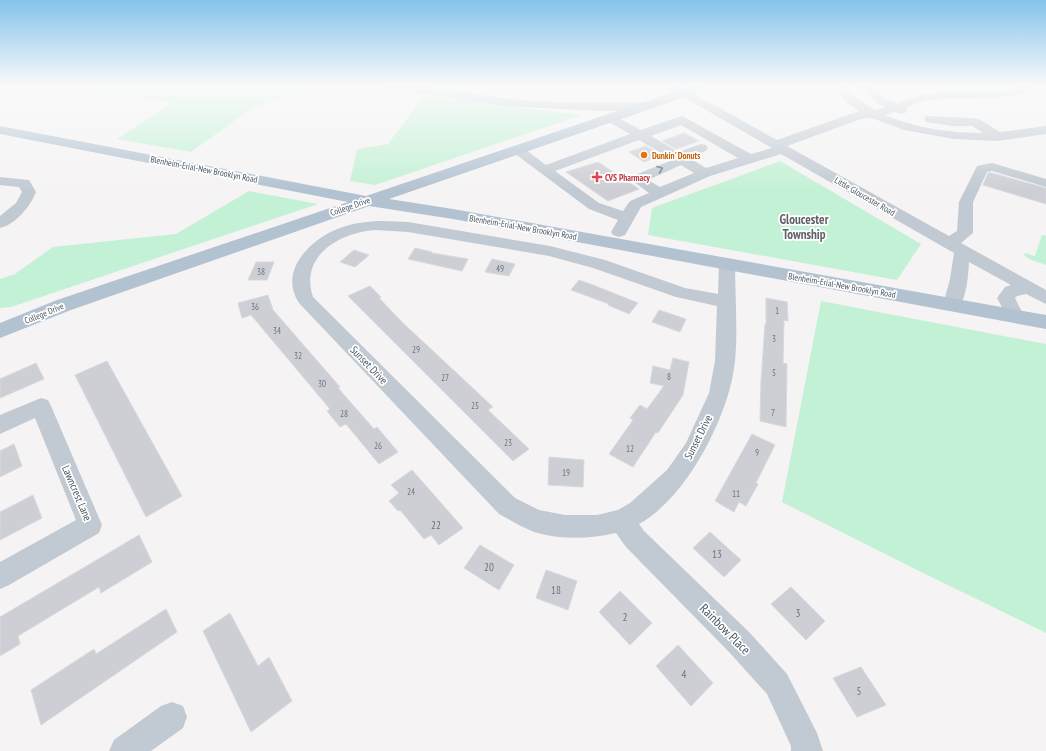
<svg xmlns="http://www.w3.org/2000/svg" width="1046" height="751" viewBox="0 0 1046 751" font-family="'PT Sans Narrow',sans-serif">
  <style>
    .green { fill: #c3f1d5 }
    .building { fill: #cdcfd5; stroke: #d7d9de }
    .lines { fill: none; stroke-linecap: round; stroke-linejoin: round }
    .minor { fill: #c1cad2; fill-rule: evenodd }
    .major { fill: #b3c2d1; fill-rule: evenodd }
    .oneway { stroke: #6e7983 }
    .food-dot { fill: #e8710a; stroke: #fff; stroke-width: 1.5 }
    .health-dot { fill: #e0444e; stroke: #fff; stroke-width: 1.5 }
    .labels { text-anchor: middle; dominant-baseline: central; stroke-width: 3.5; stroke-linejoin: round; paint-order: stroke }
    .far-food-label { font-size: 9px; font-weight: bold; fill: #c56008; stroke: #fff; text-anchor: start }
    .far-street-label { font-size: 9px; fill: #4a5661; stroke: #fff }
    .far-health-label { font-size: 9px; font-weight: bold; fill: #be3a42; stroke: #fff; text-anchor: start }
    .number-label { font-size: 9px; fill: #6b747e }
    .street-label { font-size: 11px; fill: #4a5661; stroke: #fff }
    .near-number-label { font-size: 11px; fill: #6b747e }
    .far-district-label { font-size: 13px; font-weight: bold; fill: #5f6368; stroke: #fff }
    .near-street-label { font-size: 13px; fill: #4a5661; stroke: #fff }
  </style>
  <rect width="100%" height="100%" fill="#f5f3f3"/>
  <!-- green -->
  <g class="green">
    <polygon points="71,86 309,86 251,109 191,152 117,139 172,103"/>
    <polygon points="424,96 582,115 375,185 350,181 357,149 388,144"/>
    <polygon points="780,161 921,244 897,280 648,235 652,208"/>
    <polygon points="249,191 318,204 11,307 0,308 0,279 15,274 53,247 176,234"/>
    <polygon points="1042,235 1046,236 1046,265 1029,259 1024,255 1025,253 1035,256"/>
    <polygon points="821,301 1046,344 1046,633 913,568 782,502"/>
  </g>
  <!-- building -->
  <g class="building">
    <polygon points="684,133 699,141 676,149 662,141"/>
    <polygon points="646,146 662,155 644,162 629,152"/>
    <polygon points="598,162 639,189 608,201 566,172"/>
    <polygon points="988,173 992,173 1046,188 1046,204 983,185"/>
    <polygon points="415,248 432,252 432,253 468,259 462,271 408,259"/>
    <polygon points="354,250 369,255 355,267 340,262"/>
    <polygon points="492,259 515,264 509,276 485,272"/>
    <polygon points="256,262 274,262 267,280 248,280"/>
    <polygon points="579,280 593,285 638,303 629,314 608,305 609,304 571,290"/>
    <polygon points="370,286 381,297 379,298 403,323 493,407 488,410 529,449 513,461 348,296"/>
    <polygon points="268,295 273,310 340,387 338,388 374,429 377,427 398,452 379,464 346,424 340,427 327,411 330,409 251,315 242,318 238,303"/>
    <polygon points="766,298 787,302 788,321 784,320 783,363 787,364 786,427 760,421 761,381 765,324 766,325"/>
    <polygon points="659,310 686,319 680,332 652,322"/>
    <polygon points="673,358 689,362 683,395 658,433 656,432 633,467 609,454 633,420 630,418 640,405 647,409 664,386 650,383 653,366 670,370"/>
    <polygon points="107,361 182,496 146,517 75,375"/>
    <polygon points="36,363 44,379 0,398 0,379"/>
    <polygon points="752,434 775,445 756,483 758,484 746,506 739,502 734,512 715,501"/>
    <polygon points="14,444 22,466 0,477 0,451"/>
    <polygon points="549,457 584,460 583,487 548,485"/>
    <polygon points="412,470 463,528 439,545 431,535 424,539 400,510 398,511 389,501 399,493 391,485"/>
    <polygon points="33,495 42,518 0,540 0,512"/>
    <polygon points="710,532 741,560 724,577 693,548"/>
    <polygon points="139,535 152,562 101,593 99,587 18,636 20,644 0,656 0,617"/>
    <polygon points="480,545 514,565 499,590 464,568"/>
    <polygon points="546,570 577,581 568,610 536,598"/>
    <polygon points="791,587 825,621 806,640 771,604"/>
    <polygon points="620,591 652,623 630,645 599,612"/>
    <polygon points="166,609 177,632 41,725 31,690 94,649 96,654"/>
    <polygon points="230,613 258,666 269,657 292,701 251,732 203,631"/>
    <polygon points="678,645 713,683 691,706 656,666"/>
    <polygon points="861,667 886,705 857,717 833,678"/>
  </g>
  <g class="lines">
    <!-- minor -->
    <g class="minor">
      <path d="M382,86C418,81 467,94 504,98C551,103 598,103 645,102L649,103L651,106L649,109L645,110L601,111L505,106L388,89L384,88Z"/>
      <path d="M667,86H680L777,140L859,111L846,102L835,86H846L855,97L875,110L885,107L876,102L865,90L857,88L856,86H874L884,98L897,103L921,94L953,92L1007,91L1021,86H1033C1024,104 945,96 923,101C917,103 911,106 906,108L907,110L905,113L901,114L895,112L885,115C915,128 951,133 983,133L972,126H953L926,122L924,119L926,116C929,116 976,118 978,119C986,122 993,128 1000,132L1046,126V134L998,141L954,139L904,130L872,118L861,119L787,146L949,236L957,231L959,202L977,166L992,163L1046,179V187L992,171L987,172L973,202V233L961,243L1046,290V304L1026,294L1017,296L1015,298L1024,316L1021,320L1015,322L1009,320L997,298L1005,287L1011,285L969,262C968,277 967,296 958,309L952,311L946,309L943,305L950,279L954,253L781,154L710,176L641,207L625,235L619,237L613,235L611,232L618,220L589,209L510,150L512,147H522L546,165L630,134L607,121L605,118L607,115L611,114L641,130L682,116L751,154L772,148L668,88ZM681,125L738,158L706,168L688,157L706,151L708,148L706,145L701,144L678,152L651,136ZM639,140L670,158V161L632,176L630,179L649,193L630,201L623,211L599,203L555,171ZM681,165L694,173L660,187L648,180Z"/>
      <path d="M0,177L29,180L36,192C30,207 16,224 0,228V216L16,203L22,192L19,187L0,185Z"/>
      <path d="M382,221L408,222L550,246L605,260L685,288L718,294L719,264L721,260L727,259L733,260L735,264C735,295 738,330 735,361C730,414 687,498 639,524L644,531L750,633L787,674L817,733L823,751H791V746L767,694L730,653L626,547L616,533C590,539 560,540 534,532C522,527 510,520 499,514L299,303C278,271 310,239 340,228C354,223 368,221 382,221ZM376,230L408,232L549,256L593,268L676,297L717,306L715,361L709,393L686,443L667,470L630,503L618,510L597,515H565L539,510L515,498L313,297C299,256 340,232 376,230Z"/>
      <polygon points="41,398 48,400 51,406 102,525 99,533 9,585 0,589 0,562 76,520 35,418 0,434 0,415"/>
      <polygon points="172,702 183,706 187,717 183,728 151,751 109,751 114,740 161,706"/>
    </g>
    <!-- major -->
    <polygon class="major" points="691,86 707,86 705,89 688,96 389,199 453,209 1046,315 1046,329 453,219 369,206 71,310 0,338 0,323 57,300 348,202 0,134 0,126 366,196"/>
  </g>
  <!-- one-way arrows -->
  <defs><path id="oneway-chevron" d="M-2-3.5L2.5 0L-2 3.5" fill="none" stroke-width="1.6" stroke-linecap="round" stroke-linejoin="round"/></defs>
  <use class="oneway" href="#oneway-chevron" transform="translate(660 169) rotate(-22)"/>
  <!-- sky -->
  <linearGradient id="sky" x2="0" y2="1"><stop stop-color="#85c3ea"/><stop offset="0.45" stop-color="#fafafa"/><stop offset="1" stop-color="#fafafa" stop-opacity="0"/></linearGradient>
  <rect width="1046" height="191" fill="url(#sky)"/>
  <!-- markers -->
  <circle class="food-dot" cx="644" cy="155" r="4"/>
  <path class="health-dot" d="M595 171h4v4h4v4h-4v4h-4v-4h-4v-4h4z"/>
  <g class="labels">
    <!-- far-food labels -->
    <g class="far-food-label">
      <text x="652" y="155">Dunkin' Donuts</text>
    </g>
    <!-- far-street labels -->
    <g class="far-street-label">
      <text transform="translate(204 169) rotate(11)">Blenheim-Erial-New Brooklyn Road</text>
      <text transform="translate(865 196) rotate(30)">Little Gloucester Road</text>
      <text transform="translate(350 206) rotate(-19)">College Drive</text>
      <text transform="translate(523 227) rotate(10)">Blenheim-Erial-New Brooklyn Road</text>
      <text transform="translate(842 285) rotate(10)">Blenheim-Erial-New Brooklyn Road</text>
      <text transform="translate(44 313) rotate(-22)">College Drive</text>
    </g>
    <!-- far-health labels -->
    <g class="far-health-label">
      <text x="605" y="177">CVS Pharmacy</text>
    </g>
    <!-- number labels -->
    <g class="number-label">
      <text x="500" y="268">49</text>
      <text x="261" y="271">38</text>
      <text x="255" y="306">36</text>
      <text x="777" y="310">1</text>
      <text x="277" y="330">34</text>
      <text x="774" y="338">3</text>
      <text x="416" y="349">29</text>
      <text x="298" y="355">32</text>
      <text x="774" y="372">5</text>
      <text x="669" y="376">8</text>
      <text x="445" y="377">27</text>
      <text x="322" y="383">30</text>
      <text x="475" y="405">25</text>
      <text x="773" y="412">7</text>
      <text x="344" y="413">28</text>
      <text x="508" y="442">23</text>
      <text x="378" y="445">26</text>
      <text x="630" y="448">12</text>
      <text x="757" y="452">9</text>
      <text x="566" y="472">19</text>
      <text x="411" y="491">24</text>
      <text x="736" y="493">11</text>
    </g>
    <!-- street labels -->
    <g class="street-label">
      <text transform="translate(369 365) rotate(46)">Sunset Drive</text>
      <text transform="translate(698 437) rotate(-63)">Sunset Drive</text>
      <text transform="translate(77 493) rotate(67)">Lawncrest Lane</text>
    </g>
    <!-- near-number labels -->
    <g class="near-number-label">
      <text x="436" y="525">22</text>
      <text x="717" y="554">13</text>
      <text x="489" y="567">20</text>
      <text x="556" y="590">18</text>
      <text x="798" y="613">3</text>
      <text x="625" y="617">2</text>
      <text x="684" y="674">4</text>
      <text x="859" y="691">5</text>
    </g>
    <!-- far-district labels -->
    <g class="far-district-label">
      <text x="804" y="219">Gloucester<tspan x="804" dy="15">Township</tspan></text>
    </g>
    <!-- near-street labels -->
    <g class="near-street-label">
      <text transform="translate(725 629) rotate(45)">Rainbow Place</text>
    </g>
  </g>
</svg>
